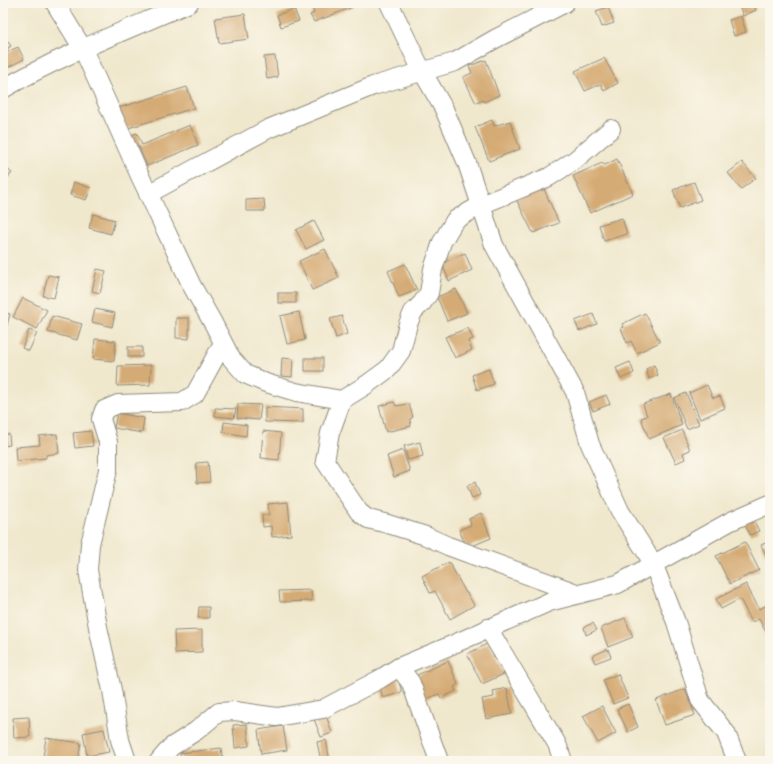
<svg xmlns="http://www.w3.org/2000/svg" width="773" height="764" viewBox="0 0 773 764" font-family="'Balsamiq Sans',sans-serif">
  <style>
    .building { fill: #d5ab74 }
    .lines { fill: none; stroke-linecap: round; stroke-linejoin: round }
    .minor-casing { stroke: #8e8a7c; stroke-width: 20 }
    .minor { stroke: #fff; stroke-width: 18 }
  </style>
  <rect width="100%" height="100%" fill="#fbf7ec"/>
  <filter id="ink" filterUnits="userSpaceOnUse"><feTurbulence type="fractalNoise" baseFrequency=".025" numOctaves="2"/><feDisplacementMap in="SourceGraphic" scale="8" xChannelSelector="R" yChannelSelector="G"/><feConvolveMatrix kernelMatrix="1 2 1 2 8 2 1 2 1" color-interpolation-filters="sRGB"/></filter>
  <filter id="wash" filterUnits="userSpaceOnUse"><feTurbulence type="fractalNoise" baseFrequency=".012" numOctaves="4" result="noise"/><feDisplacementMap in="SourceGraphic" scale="16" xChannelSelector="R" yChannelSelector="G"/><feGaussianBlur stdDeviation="0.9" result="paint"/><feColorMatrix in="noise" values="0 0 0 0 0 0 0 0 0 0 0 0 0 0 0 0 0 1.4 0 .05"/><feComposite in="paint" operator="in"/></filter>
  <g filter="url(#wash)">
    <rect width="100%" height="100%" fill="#f0e8cd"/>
    <g id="blocks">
      <!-- building -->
      <g class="building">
        <polygon points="310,3 351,3 353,7 314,22 310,15 314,13"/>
        <polygon points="738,3 753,3 756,10 743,16"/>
        <polygon points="608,7 614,23 602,27 596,11"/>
        <polygon points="294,9 299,21 281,27 277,15"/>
        <polygon points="245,14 249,39 219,43 215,18"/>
        <polygon points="741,16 746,32 734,36 729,20"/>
        <polygon points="3,35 11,46 3,52"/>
        <polygon points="18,47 24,59 3,70 3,54"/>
        <polygon points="275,56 278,77 267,79 264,57"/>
        <polygon points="604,58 618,83 604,91 601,84 585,91 575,71"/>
        <polygon points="486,60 499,95 484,102 483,100 476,103 463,77 472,73 469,66"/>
        <polygon points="187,87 194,108 125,129 118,108"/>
        <polygon points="492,120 494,126 510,121 520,149 489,161 475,127"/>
        <polygon points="190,125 198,145 147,166 139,147 133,149 128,136 137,133 142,145"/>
        <polygon points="617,159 633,194 590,213 573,176 602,163 605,165"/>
        <polygon points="742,162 756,178 741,189 728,173"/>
        <polygon points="3,165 12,173 5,181 3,179"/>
        <polygon points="74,182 91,188 86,200 70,195"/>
        <polygon points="694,182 701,200 680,208 673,190"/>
        <polygon points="543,187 559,223 533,233 516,199"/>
        <polygon points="264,199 265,211 246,211 246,200"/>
        <polygon points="93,214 115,220 111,234 89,228"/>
        <polygon points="622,218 627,234 604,241 599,225"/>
        <polygon points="314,221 324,240 306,249 296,230"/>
        <polygon points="325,249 339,278 312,290 299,261"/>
        <polygon points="465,253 472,270 449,281 442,263"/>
        <polygon points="405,264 417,290 399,297 388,271"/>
        <polygon points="97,269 106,271 100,293 92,291"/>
        <polygon points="48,275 59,277 54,298 43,296"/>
        <polygon points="456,289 467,313 447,321 437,297"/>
        <rect x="278" y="293" width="18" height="10"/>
        <polygon points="23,298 47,310 37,329 13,317"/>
        <polygon points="95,309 115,313 112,327 92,322"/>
        <polygon points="3,312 10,314 6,329 3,328"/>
        <polygon points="299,312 305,340 287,344 280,316"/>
        <polygon points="645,313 660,342 637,353 631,341 627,343 621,328 624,327 622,324"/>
        <polygon points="593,314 597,324 579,331 575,321"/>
        <polygon points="52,316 82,324 77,340 48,332"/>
        <polygon points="342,316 347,334 336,338 330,319"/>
        <polygon points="176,318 189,318 189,339 176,338"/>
        <polygon points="468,328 473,339 468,341 472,350 455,358 445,337"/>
        <polygon points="29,330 37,333 29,351 22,348"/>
        <polygon points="95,339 116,341 114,361 93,359"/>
        <rect x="128" y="347" width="14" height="10"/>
        <polygon points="282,358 293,359 292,377 281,376"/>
        <rect x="305" y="358" width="18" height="13"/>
        <polygon points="630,362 634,373 621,379 616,368"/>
        <polygon points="151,365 150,385 117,386 118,366"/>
        <polygon points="654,365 658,375 649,379 646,369"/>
        <polygon points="489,369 494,384 477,390 472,375"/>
        <polygon points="707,385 713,398 720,396 725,408 700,419 689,393"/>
        <polygon points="686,393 699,424 687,429 674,398"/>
        <polygon points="671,394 682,425 649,439 641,418 647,416 643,404"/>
        <polygon points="606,395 610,404 593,411 589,402"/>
        <polygon points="394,402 396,406 409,404 413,417 410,419 411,426 386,432 379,406"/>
        <polygon points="238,404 261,405 259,420 237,418"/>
        <polygon points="265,407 303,409 303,423 265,422"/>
        <polygon points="215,408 236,409 234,418 215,416"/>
        <polygon points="117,413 144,418 142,433 114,428"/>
        <polygon points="224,422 247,425 246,436 223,432"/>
        <polygon points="682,430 690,450 683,453 685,459 676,463 664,438"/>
        <polygon points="91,431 93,446 75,448 73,433"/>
        <polygon points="263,431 281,433 279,460 261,458"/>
        <polygon points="9,434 10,445 3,446 3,435"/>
        <polygon points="57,434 59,453 46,455 46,458 16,461 15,447 40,445 39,436"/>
        <polygon points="420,442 423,456 408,460 404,446"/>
        <polygon points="403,450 410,471 394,477 387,456"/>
        <polygon points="208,462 210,482 197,483 196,463"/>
        <polygon points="475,482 480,495 472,498 467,486"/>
        <polygon points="288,502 291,535 272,537 271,526 263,527 262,515 269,515 268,504"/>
        <polygon points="481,513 491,538 467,548 459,530 471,525 469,519"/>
        <polygon points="751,515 759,531 750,535 742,519"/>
        <polygon points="770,541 770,563 761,545"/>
        <polygon points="745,542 759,570 730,584 716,556"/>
        <polygon points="449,562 466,593 467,593 474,605 473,606 450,619 435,591 430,593 422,576"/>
        <polygon points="746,584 759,609 765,606 770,615 770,640 759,619 752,622 740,599 721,609 716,599"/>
        <polygon points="311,590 312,601 280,602 279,591"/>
        <polygon points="199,607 209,607 209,618 198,618"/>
        <polygon points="625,618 633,637 608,647 601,628"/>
        <polygon points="593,623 597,630 586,635 584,627"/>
        <polygon points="202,630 202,652 175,653 174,631"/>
        <polygon points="489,643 504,674 482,684 467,654"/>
        <polygon points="608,649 611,657 595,663 592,656"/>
        <polygon points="448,661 458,684 454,687 456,691 441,698 439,694 426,699 415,676"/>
        <polygon points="618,674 628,698 613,704 603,680"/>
        <polygon points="398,679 402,692 383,698 379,684"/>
        <polygon points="507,688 512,714 486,719 482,699 494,697 493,691"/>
        <polygon points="685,689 695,715 665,725 656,700"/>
        <polygon points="628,704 638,727 628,732 617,709"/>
        <polygon points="602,706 616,733 598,743 583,716"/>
        <polygon points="326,715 332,733 321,737 314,719"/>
        <polygon points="29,717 30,737 14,738 13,718"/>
        <polygon points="247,724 249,746 235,748 233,725"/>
        <polygon points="283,726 287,750 261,754 258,730"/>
        <polygon points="104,729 109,752 87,756 83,733"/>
        <polygon points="46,738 81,743 78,761 43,757"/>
        <polygon points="326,740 330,761 321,761 317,742"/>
        <polygon points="221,748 223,761 181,761 180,753"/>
      </g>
    </g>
  </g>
  <g filter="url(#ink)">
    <use href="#blocks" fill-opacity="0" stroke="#8e8a7c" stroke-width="1"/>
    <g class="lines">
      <!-- minor casing -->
      <g class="minor-casing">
        <g id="minor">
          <polyline points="55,3 83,49 140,176 192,286 213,323 231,358 245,374 266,383 296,392 342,400 330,433 325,461 359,512 368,519 388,524 426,536 448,546 579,594"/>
          <polyline points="389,3 422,71 444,109 467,163 494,245 575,392 590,444 620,511 653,563 676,622 700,700 726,733 737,761"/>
          <path d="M3,89C61,55 127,30 189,3"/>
          <polyline points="148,194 268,129 373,86 455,62 495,39 565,3"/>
          <polyline points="342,400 366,385 388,369 401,351 408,324 413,312 422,303 429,293 433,269 442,242 455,220 481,205 549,177 575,160 611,129"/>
          <polyline points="488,628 557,744 563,761"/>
          <polyline points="399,667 411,683 439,761"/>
          <polyline points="127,761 120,740 112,690 98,627 88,570 90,544 108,470 108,442 101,419 104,410 118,404 182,402 195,394 223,343"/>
          <polyline points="159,761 171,747 196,731 219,712 235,711 277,717 323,709 380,679 399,667 447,647 549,602 618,584 731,521 770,504"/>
        </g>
      </g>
      <!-- minor -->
      <use href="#minor" class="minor"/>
    </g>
  </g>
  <!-- margin -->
  <rect width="773" height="764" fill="none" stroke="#fbf7ec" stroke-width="16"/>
</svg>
